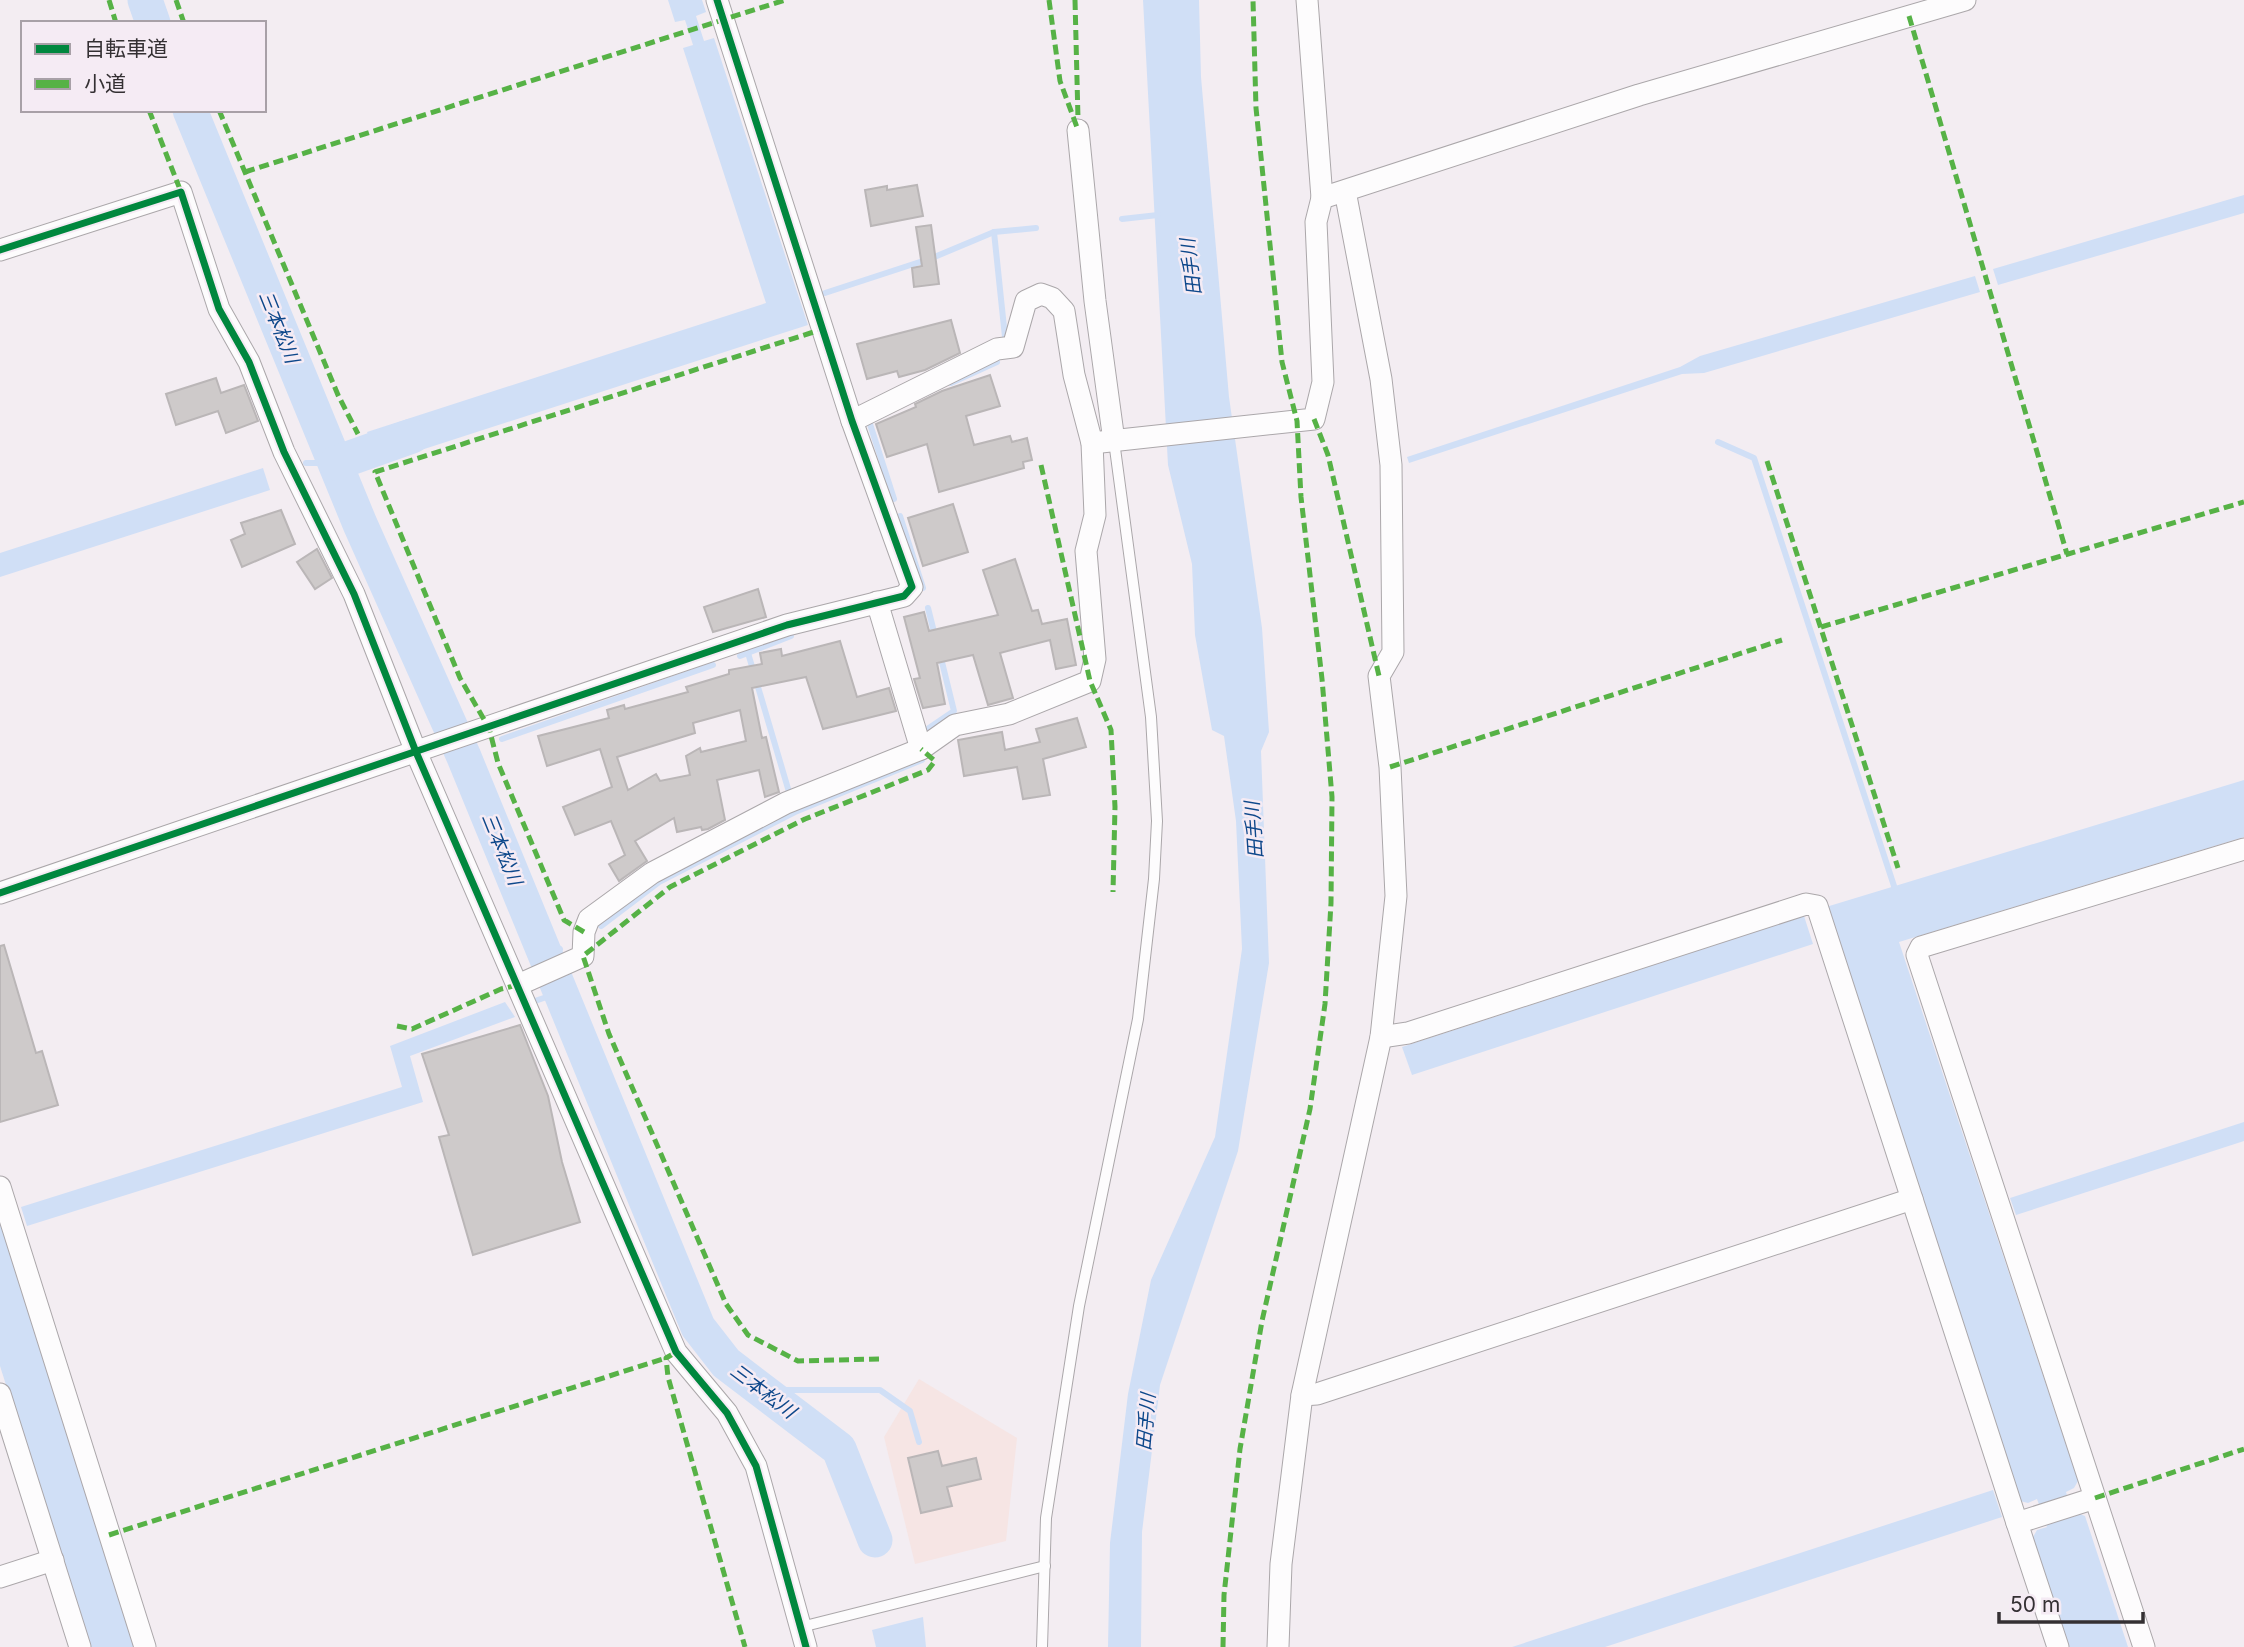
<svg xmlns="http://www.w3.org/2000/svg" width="2244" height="1647" viewBox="0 0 2244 1647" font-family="Inter,'Noto Sans JP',sans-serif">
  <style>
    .industrial { fill: #f6e5e4 }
    .water { fill: #d0dff6 }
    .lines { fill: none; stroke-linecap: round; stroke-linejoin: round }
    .stream { stroke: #d0dff6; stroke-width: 6 }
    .river { stroke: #d0dff6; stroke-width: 35 }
    .building { fill: #cecaca; stroke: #bab6b7; stroke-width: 2; fill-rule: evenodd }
    .lane-casing { stroke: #aba7aa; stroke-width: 12 }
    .street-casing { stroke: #aba7aa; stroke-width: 23 }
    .lane { stroke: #fdfcfd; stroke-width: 10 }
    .street { stroke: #fdfcfd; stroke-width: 21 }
    .quiet { stroke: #56b246; stroke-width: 5; stroke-dasharray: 10 5; stroke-linecap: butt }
    .cycleway-casing { stroke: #f5ebf4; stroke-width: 11 }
    .cycleway { stroke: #00873e; stroke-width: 7 }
    .labels { text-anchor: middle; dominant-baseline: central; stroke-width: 5; stroke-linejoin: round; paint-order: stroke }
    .water-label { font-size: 19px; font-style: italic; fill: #0e488b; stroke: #f5ebf4 }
  </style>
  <rect width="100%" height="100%" fill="#f3edf2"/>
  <!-- industrial -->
  <polygon class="industrial" points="919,1379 1017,1438 1006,1541 915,1564 884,1437"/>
  <!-- water -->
  <g class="water">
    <polygon points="668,0 702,0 706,12 696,16 704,41 714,38 808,325 381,463 377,455 372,457 365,442 370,439 367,432 766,303 683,48 693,45 685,20 675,22"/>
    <polygon points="1143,0 1199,0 1201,77 1229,397 1262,628 1269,732 1261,751 1269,963 1238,1151 1160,1385 1142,1532 1141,1647 1108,1647 1110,1543 1128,1394 1151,1280 1215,1137 1242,949 1236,821 1224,736 1212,730 1195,635 1192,564 1168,465"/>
    <polygon points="2244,195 2244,213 1998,285 1993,269"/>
    <polygon points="1975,276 1980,292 1704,373 1682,374 1409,463 1407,457 1680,367 1700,356"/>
    <polygon points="263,468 270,490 0,577 0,553"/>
    <polygon points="2244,780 2244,837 1899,942 2078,1481 2074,1488 2066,1492 2073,1517 2080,1514 2085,1516 2128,1647 2069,1647 2033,1537 2037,1530 2047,1527 2037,1499 2028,1503 2020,1501 1826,907"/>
    <polygon points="1804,916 1813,944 1412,1075 1402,1047"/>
    <polygon points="505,1002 515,1017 410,1056 423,1102 27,1226 21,1207 402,1087 390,1046"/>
    <polygon points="2244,1122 2244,1141 2016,1215 2010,1198"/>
    <polygon points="0,1223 134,1647 89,1647 0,1366"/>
    <polygon points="1993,1490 2002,1517 1605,1647 1512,1647"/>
    <polygon points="923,1617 926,1647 876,1647 872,1630"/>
  </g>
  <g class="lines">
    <!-- stream -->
    <g class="stream">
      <polyline points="1122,219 1158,215"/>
      <polyline points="994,232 1005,337"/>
      <polyline points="825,293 932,258 994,232 1036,228"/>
      <polyline points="951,383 997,362"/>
      <polyline points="871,420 869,421 894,499"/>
      <polyline points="1718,442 1754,458 1894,886"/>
      <polyline points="306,463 336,463"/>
      <polyline points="900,516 923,588"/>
      <polyline points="928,608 935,636"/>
      <polyline points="748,653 789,792"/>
      <polyline points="740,656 791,636"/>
      <polyline points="926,730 954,711 940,654"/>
      <polyline points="502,739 713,665"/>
      <polyline points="464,757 477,751"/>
      <polyline points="601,926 659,882 795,812 922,760"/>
      <polyline points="547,957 560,949"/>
      <polyline points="535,1001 561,992"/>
      <polyline points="762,1390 880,1390 910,1411 919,1442"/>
    </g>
    <!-- river -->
    <g class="river">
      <polyline points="145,0 153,23"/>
      <polyline points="190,110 360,524 464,757 698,1327 726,1363 839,1449 875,1540"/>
      <polyline points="336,463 412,436"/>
    </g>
  </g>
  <!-- building -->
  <g class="building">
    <polygon points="917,185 923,216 871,226 865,190 887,186 887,190"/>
    <polygon points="931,225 939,284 914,287 912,268 922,266 916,227"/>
    <polygon points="951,320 960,353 925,370 899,377 897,371 867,379 857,344"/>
    <polygon points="990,375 1000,406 966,416 974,445 1010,436 1012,442 1027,438 1032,460 1023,462 1024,468 939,492 927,444 887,457 876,424 916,407 915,404 942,391"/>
    <polygon points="216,378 221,393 244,385 258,421 226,433 218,411 176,425 166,394"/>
    <polygon points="953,504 968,552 923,566 908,518"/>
    <polygon points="281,510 295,544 242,567 231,540 245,534 241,523"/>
    <polygon points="317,549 332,578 315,589 297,562"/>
    <polygon points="1015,559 1032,611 1038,610 1042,624 1067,619 1076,665 1056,669 1050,640 1000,653 1013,698 988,705 973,655 937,663 945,704 923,708 914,679 920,678 904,617 924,612 929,631 998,615 983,570"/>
    <polygon points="758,589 766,617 713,632 704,607"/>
    <path d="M840,641L857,697L889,688L896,711L823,729L806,677L752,688L762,738L766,737L779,792L765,797L759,770L717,780L725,820L708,829L702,830L701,827L677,832L674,818L635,841L647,861L619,881L609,864L625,855L611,821L575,835L563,807L612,787L600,749L547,766L538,736L609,718L607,710L624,705L625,709L688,692L686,687L729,674V670L762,664L760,653L781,649L782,656ZM740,710L746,741L701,752L700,748L686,756L690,775L660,781L656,774L628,790L617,757L695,733L693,723Z"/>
    <polygon points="1077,718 1086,747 1043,759 1050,795 1023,799 1017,767 964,776 958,740 1002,732 1005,750 1040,742 1036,729"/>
    <polygon points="4,945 36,1053 42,1051 58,1105 0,1122 0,946"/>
    <polygon points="520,1025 548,1096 562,1162 580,1222 473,1255 439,1137 449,1135 422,1054"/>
    <polygon points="938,1451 942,1466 976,1458 981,1479 947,1487 952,1506 921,1513 908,1458"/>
  </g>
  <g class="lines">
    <!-- lane casing -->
    <g class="lane-casing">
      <g id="lane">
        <polyline points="801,1627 1045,1566"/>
        <polyline points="1042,1647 1046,1518 1079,1306 1138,1019 1154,879 1157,821 1151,717 1114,441"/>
      </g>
    </g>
    <!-- street casing -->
    <g class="street-casing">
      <g id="street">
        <polyline points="1307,0 1322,198"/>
        <polyline points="1078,130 1095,301 1114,441"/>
        <polyline points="0,250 181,192 219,309 249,362 284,452 354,594 416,752 676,1352 727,1413 756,1466 806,1647"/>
        <polyline points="1092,443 1314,419 1323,382 1316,222 1322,198 1639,95 1965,0"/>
        <polyline points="877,602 921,749"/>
        <polyline points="0,893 787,625 904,596 912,587 852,421 717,0"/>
        <polyline points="518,985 583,956 584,932 589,919 652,873 786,803 921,749 955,725 1009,714 1090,681 1095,659 1086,551 1095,515 1092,443 1074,375 1064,311 1052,298 1041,294 1026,301 1013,347 997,349 852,421"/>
        <polyline points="1381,1037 1408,1033 1806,904 1817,906 2017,1523"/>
        <polyline points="0,1187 145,1647"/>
        <polyline points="0,1394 80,1647"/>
        <polyline points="1302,1395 1317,1394 1912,1199"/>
        <polyline points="0,1577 53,1560"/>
        <polyline points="1278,1647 1281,1564 1302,1395 1381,1037 1396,896 1390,767 1379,676 1393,652 1391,465 1381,379 1345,191"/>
        <polyline points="2058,1647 2017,1523 2095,1498"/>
        <polyline points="2144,1647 1917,955 1921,947 2244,849"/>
      </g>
    </g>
    <!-- lane -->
    <use href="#lane" class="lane"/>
    <!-- street -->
    <use href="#street" class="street"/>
    <!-- quiet -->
    <g class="quiet">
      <polyline points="109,0 116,23"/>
      <polyline points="176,0 184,23"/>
      <polyline points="1049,0 1060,81 1078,130"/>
      <polyline points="1075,0 1078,119"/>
      <polyline points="1909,16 2067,554"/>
      <polyline points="149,110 181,192"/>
      <polyline points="219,110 338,395 358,434"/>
      <polyline points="245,172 785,0"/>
      <polyline points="1314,419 1328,455 1379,676"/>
      <polyline points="1767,461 1898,868"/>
      <polyline points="1041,465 1090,681 1111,730 1115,807 1113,892"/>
      <polyline points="1821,627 2244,502"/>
      <polyline points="1390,767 1782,640"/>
      <polyline points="584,932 564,920 498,763 489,728 460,678 375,472 823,329"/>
      <polyline points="397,1026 412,1029 501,989 518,985"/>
      <polyline points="673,1354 666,1358 668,1377 745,1647"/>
      <polyline points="879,1359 798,1361 748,1335 726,1304 609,1034 583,956 670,887 805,819 928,770 935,761 921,749"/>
      <polyline points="2095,1498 2244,1449"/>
      <polyline points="109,1535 666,1358"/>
      <polyline points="1223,1647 1224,1595 1240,1449 1262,1321 1310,1109 1325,1004 1331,903 1332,797 1322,679 1301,497 1297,421 1282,362 1256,108 1253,0"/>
    </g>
    <!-- cycleway casing -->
    <g class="cycleway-casing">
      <g id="cycleway">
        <polyline points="0,250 181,192 219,309 249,362 284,452 354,594 416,752 676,1352 727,1413 756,1466 806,1647"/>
        <polyline points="0,893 787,625 904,596 912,587 852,421 717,0"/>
      </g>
    </g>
    <!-- cycleway -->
    <use href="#cycleway" class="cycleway"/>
  </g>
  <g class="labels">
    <!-- water labels -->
    <g class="water-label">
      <text transform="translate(1191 267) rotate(-97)">田手川</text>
      <text transform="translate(279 327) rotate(68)">三本松川</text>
      <text transform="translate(1254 830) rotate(-94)">田手川</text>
      <text transform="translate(502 849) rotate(68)">三本松川</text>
      <text transform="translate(763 1391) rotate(37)">三本松川</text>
      <text transform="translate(1146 1422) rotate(-85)">田手川</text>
    </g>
  </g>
  <!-- legend -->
  <rect x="21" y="21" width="245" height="91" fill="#f5ebf4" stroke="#a8a0a7" stroke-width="2"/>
  <rect x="35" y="44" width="35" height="10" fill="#00873e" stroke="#a8a0a7" stroke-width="2"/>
  <text x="84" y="56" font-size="21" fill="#343033">自転車道</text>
  <rect x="35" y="79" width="35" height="10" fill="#56b246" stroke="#a8a0a7" stroke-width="2"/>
  <text x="84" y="91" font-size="21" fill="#343033">小道</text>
  <!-- scale -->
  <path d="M1999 1612v10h144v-10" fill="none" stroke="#343033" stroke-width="3.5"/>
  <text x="2010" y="1612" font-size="21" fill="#343033" stroke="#f5ebf4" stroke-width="5" paint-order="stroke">50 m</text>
</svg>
